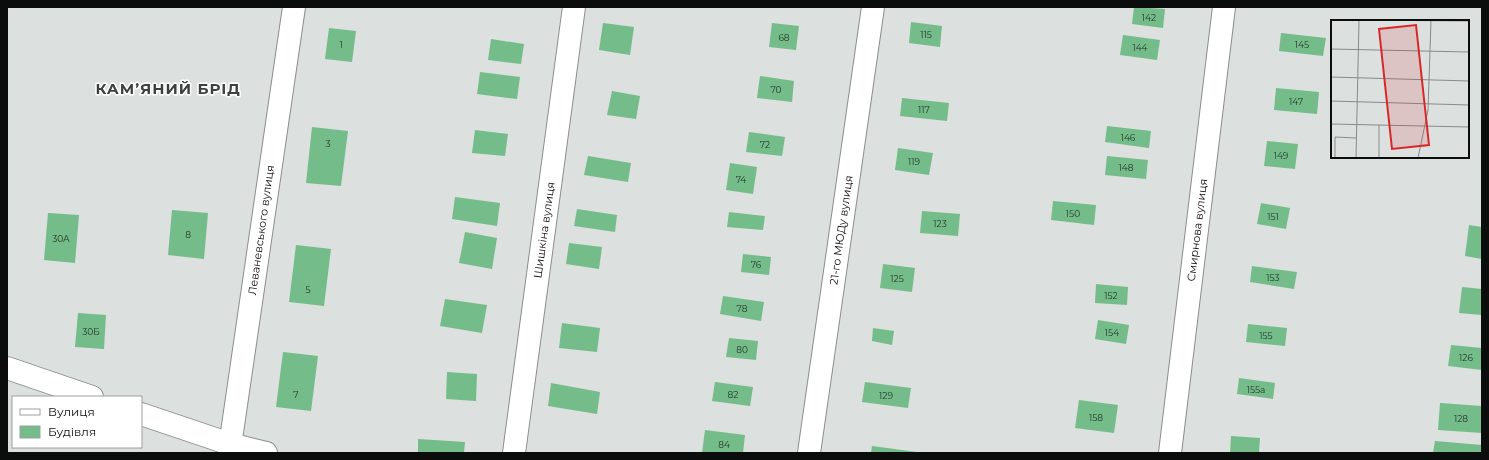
<svg xmlns="http://www.w3.org/2000/svg" width="1489" height="460" viewBox="0 0 1489 460" font-family="Montserrat,sans-serif">
  <style>
    .building { fill: #74bc89 }
    .lines { fill: none; stroke-linecap: round; stroke-linejoin: round }
    .minor-casing { stroke: #8a8e8d; stroke-width: 24 }
    .minor { stroke: #fff; stroke-width: 22 }
    .labels { text-anchor: middle; dominant-baseline: central; stroke-width: 3; stroke-linejoin: round; paint-order: stroke }
    .number-label { font-size: 9px; fill: #25382b }
    .street-label { font-size: 11px; fill: #0b0c0c; stroke: #fff }
    .district-label { font-size: 15px; font-weight: bold; letter-spacing: 1px; fill: #3d4040; stroke: #fff }
    .inset-road { fill: none; stroke: #888b8b; stroke-width: 1 }
    .view { fill: #d62828; fill-opacity: 0.15; stroke: #d62828; stroke-width: 2 }
    .inset-edge { fill: none; stroke: #0b0c0c; stroke-width: 2 }
  </style>
  <rect width="100%" height="100%" fill="#dce0df"/>
  <!-- building -->
  <g class="building">
    <polygon points="1134,7 1165,9 1163,28 1132,24"/>
    <polygon points="911,22 942,26 940,47 909,43"/>
    <polygon points="603,23 634,27 630,55 599,50"/>
    <polygon points="772,23 799,26 796,50 769,47"/>
    <polygon points="329,28 356,31 352,62 325,59"/>
    <polygon points="1281,33 1326,38 1323,56 1279,51"/>
    <polygon points="1123,35 1160,40 1157,60 1120,55"/>
    <polygon points="491,39 524,44 521,64 488,60"/>
    <polygon points="480,72 520,77 517,99 477,94"/>
    <polygon points="760,76 794,81 792,102 757,98"/>
    <polygon points="1276,88 1319,92 1317,114 1274,110"/>
    <polygon points="612,91 640,96 636,119 607,115"/>
    <polygon points="902,98 949,103 947,121 900,116"/>
    <polygon points="1107,126 1151,131 1149,148 1105,142"/>
    <polygon points="312,127 348,131 341,186 306,183"/>
    <polygon points="475,130 508,134 505,156 472,153"/>
    <polygon points="749,132 785,137 782,156 746,152"/>
    <polygon points="1267,141 1298,144 1295,169 1264,166"/>
    <polygon points="898,148 933,153 929,175 895,170"/>
    <polygon points="588,156 631,163 628,182 584,175"/>
    <polygon points="1107,156 1148,160 1146,179 1105,175"/>
    <polygon points="730,163 757,167 753,194 726,190"/>
    <polygon points="455,197 500,203 497,226 452,219"/>
    <polygon points="1053,201 1096,205 1094,225 1051,220"/>
    <polygon points="1261,203 1290,208 1286,229 1257,224"/>
    <polygon points="577,209 617,215 615,232 574,226"/>
    <polygon points="172,210 208,213 204,259 168,255"/>
    <polygon points="922,211 960,214 958,236 920,233"/>
    <polygon points="729,212 765,216 763,230 727,227"/>
    <polygon points="48,213 79,215 75,263 44,260"/>
    <polygon points="1469,225 1482,227 1482,259 1465,256"/>
    <polygon points="465,232 497,238 492,269 459,263"/>
    <polygon points="569,243 602,247 599,269 566,264"/>
    <polygon points="296,245 331,249 324,306 289,302"/>
    <polygon points="743,254 771,257 769,275 741,272"/>
    <polygon points="883,264 915,268 912,292 880,288"/>
    <polygon points="1252,266 1297,272 1294,289 1250,282"/>
    <polygon points="1096,284 1128,287 1127,305 1095,303"/>
    <polygon points="1462,287 1482,289 1482,315 1459,313"/>
    <polygon points="723,296 764,302 761,321 720,314"/>
    <polygon points="445,299 487,305 482,333 440,326"/>
    <polygon points="78,313 106,315 104,349 75,347"/>
    <polygon points="1098,320 1129,325 1126,344 1095,339"/>
    <polygon points="562,323 600,328 597,352 559,348"/>
    <polygon points="1248,324 1287,328 1285,346 1246,342"/>
    <polygon points="873,328 894,331 892,345 872,341"/>
    <polygon points="729,338 758,341 756,360 726,357"/>
    <polygon points="1451,345 1482,348 1482,370 1448,366"/>
    <polygon points="283,352 318,356 311,411 276,407"/>
    <polygon points="447,372 477,374 476,401 446,399"/>
    <polygon points="1239,378 1275,383 1273,399 1237,394"/>
    <polygon points="715,382 753,387 750,406 712,401"/>
    <polygon points="865,382 911,388 908,408 862,402"/>
    <polygon points="551,383 600,392 597,414 548,406"/>
    <polygon points="1079,400 1118,405 1114,433 1075,428"/>
    <polygon points="1440,403 1482,406 1482,433 1438,430"/>
    <polygon points="705,430 745,435 743,453 702,453"/>
    <polygon points="1231,436 1260,438 1259,453 1230,453"/>
    <polygon points="418,439 465,442 464,453 418,453"/>
    <polygon points="1435,441 1482,445 1482,453 1433,453"/>
    <polygon points="872,446 917,452 917,453 871,453"/>
  </g>
  <g class="lines">
    <!-- minor casing -->
    <g class="minor-casing">
      <g id="minor">
        <polyline points="7,368 92,397"/>
        <polyline points="141,414 230,444 266,453"/>
        <polyline points="229,453 294,7"/>
        <polyline points="514,453 574,7"/>
        <polyline points="809,453 873,7"/>
        <polyline points="1170,453 1224,7"/>
      </g>
    </g>
    <!-- minor -->
    <use href="#minor" class="minor"/>
  </g>
  <g class="labels">
    <!-- number labels -->
    <g class="number-label">
      <text x="1149" y="17">142</text>
      <text x="926" y="34">115</text>
      <text x="784" y="37">68</text>
      <text x="341" y="44">1</text>
      <text x="1302" y="44">145</text>
      <text x="1140" y="47">144</text>
      <text x="776" y="89">70</text>
      <text x="1296" y="101">147</text>
      <text x="924" y="109">117</text>
      <text x="1128" y="137">146</text>
      <text x="328" y="143">3</text>
      <text x="765" y="144">72</text>
      <text x="1281" y="155">149</text>
      <text x="914" y="161">119</text>
      <text x="1126" y="167">148</text>
      <text x="741" y="179">74</text>
      <text x="1073" y="213">150</text>
      <text x="1273" y="216">151</text>
      <text x="940" y="223">123</text>
      <text x="188" y="234">8</text>
      <text x="61" y="238">30А</text>
      <text x="756" y="264">76</text>
      <text x="1273" y="277">153</text>
      <text x="897" y="278">125</text>
      <text x="308" y="289">5</text>
      <text x="1111" y="295">152</text>
      <text x="742" y="308">78</text>
      <text x="91" y="331">30Б</text>
      <text x="1112" y="332">154</text>
      <text x="1266" y="335">155</text>
      <text x="742" y="349">80</text>
      <text x="1466" y="357">126</text>
      <text x="1256" y="389">155а</text>
      <text x="296" y="394">7</text>
      <text x="733" y="394">82</text>
      <text x="886" y="395">129</text>
      <text x="1096" y="417">158</text>
      <text x="1461" y="418">128</text>
      <text x="724" y="444">84</text>
    </g>
    <!-- street labels -->
    <g class="street-label">
      <text transform="translate(261 230) rotate(-82)">Леваневського вулиця</text>
      <text transform="translate(544 230) rotate(-82)">Шишкіна вулиця</text>
      <text transform="translate(841 230) rotate(-82)">21-го МЮДу вулиця</text>
      <text transform="translate(1197 230) rotate(-83)">Смирнова вулиця</text>
    </g>
    <!-- district labels -->
    <g class="district-label">
      <text x="168" y="88">КАМ’ЯНИЙ БРІД</text>
    </g>
  </g>
  <!-- overview -->
  <g transform="translate(1331 20)">
    <rect width="138" height="138" fill="#dce0df"/>
    <path class="inset-road" d="M23,0L138,1M0,29L138,32M0,57L138,61M0,81L138,85M0,104L138,107M48,105V138M4,138V117L25,118M25,138L28,0M87,138L97,90L100,0"/>
    <path class="view" d="M85,5L98,125L61,129L48,9Z"/>
    <rect width="138" height="138" class="inset-edge"/>
  </g>
  <!-- border -->
  <rect width="1489" height="460" fill="none" stroke="#0b0c0c" stroke-width="16"/>
  <!-- legend -->
  <rect x="12" y="396" width="130" height="52" fill="#ffffff" stroke="#9d9e9e"/>
  <rect x="20" y="409" width="20" height="6" fill="#ffffff" stroke="#9d9e9e"/>
  <text x="48" y="416" font-size="12" fill="#0b0c0c">Вулиця</text>
  <rect x="20" y="426" width="20" height="12" fill="#74bc89" stroke="#9d9e9e"/>
  <text x="48" y="436" font-size="12" fill="#0b0c0c">Будівля</text>
</svg>
